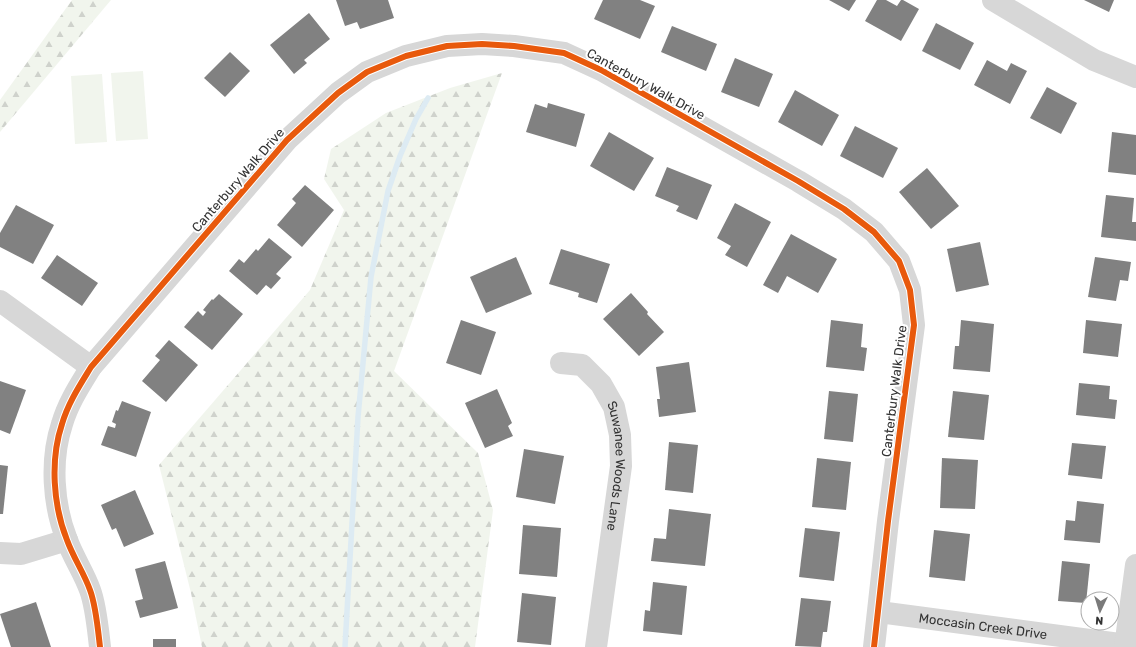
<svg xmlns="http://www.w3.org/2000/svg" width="1136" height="647" viewBox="0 0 1136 647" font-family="Rubik,sans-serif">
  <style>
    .forest { fill: url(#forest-firs) }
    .garden { fill: #f1f5ed }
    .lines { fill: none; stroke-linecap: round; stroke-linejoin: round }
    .stream { stroke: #ddebf3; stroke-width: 5.5 }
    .building { fill: #818181 }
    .minor { stroke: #d7d7d7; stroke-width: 22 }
    .cycleway-casing { stroke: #fff; stroke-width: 8 }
    .cycleway { stroke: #e8590c; stroke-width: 6 }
    .labels { text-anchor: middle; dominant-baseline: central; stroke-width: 4; stroke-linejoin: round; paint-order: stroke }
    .street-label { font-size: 13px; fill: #333; stroke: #fff }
  </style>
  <defs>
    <pattern id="forest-firs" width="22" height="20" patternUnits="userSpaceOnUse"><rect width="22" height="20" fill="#f1f5ed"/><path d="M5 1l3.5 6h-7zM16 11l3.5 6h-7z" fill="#cfd2cc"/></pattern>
  </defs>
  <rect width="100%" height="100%" fill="#fff"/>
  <!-- forest -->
  <g class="forest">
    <polygon points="72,0 111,0 0,132 0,100"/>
    <polygon points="502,73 394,371 478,453 493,510 475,647 202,647 191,593 159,465 310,290 344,210 324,179 331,149 386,113 450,88"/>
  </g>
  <!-- garden -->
  <g class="garden">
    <polygon points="143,71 148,139 116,141 111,73"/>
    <polygon points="102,74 107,142 75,144 71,76"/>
  </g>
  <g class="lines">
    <!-- stream -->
    <polyline class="stream" points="345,647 358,417 371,277 388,191 400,156 416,119 428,98"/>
  </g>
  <!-- building -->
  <g class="building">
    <polygon points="336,0 388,0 394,18 360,29 357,22 345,26"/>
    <polygon points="603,0 640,0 655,6 640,39 594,19"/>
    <polygon points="829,0 856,0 849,11"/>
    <polygon points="877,0 886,0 897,6 901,0 903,0 919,9 901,41 865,21"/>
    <polygon points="1084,0 1114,0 1109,12"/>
    <polygon points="309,13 330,39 304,60 307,63 294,74 270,45"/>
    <polygon points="936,23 974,43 960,70 922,51"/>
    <polygon points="672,26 717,44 706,71 661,52"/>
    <polygon points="230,52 250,71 225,97 204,78"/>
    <polygon points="735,58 773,74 759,107 721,92"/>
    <polygon points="987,60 1007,71 1011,63 1027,71 1010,104 974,85"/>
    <polygon points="1047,87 1077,103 1061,134 1030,118"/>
    <polygon points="795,90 839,115 822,146 778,122"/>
    <polygon points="548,103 585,114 576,147 526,132 535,104 547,108"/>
    <polygon points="855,126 898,148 883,178 840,156"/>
    <polygon points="609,132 654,158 634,191 590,166"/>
    <polygon points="1112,132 1136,135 1136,175 1108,172"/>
    <polygon points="667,167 712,185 697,220 676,211 679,206 655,196"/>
    <polygon points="927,168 959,206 931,229 899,192"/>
    <polygon points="305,185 334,210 302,247 277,225 296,203 292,199"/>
    <polygon points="1106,195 1134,198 1132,222 1136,222 1136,241 1101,237"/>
    <polygon points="735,203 771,222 747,267 725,255 731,246 717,238"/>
    <polygon points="16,205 54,225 33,264 0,247 0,233"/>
    <polygon points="791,234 837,259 818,293 787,276 778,293 763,285"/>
    <polygon points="269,238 292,257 276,274 281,278 271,289 266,285 257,295 229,271 239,259 244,263 256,249 258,251"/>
    <polygon points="980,242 989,285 956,292 947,249"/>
    <polygon points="561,249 610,264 597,303 578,297 579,293 549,284"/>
    <polygon points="57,255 98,283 82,306 41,278"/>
    <polygon points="516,257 532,294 486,313 470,277"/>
    <polygon points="1095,257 1131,262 1128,281 1120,280 1116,301 1088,297"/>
    <polygon points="631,293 648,312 647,314 664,332 639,356 603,319"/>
    <polygon points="219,294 243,314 212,350 184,327 198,311 203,316 206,312 203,310 212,299 213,300"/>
    <polygon points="461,320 496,332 481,375 446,363"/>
    <polygon points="831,320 863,324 861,347 867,348 864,371 826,367"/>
    <polygon points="961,320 994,324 990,372 953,369 955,346 959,346"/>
    <polygon points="1086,320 1122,324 1118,357 1083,353"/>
    <polygon points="169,340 198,365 166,402 142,381 160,360 155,356"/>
    <polygon points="689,362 696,412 659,417 657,399 660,399 656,367"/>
    <polygon points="0,381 26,390 10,434 0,430"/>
    <polygon points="1079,383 1110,386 1109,399 1117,400 1115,419 1076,415"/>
    <polygon points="497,389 512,423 508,426 513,436 485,448 465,403"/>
    <polygon points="829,391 858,394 853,442 824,439"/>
    <polygon points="953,391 989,395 984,440 948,437"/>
    <polygon points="122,401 151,412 136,457 101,445 108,426 115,428 116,424 112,422 116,410 118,411"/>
    <polygon points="669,442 698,445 693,493 665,490"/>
    <polygon points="1072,443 1106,446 1102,479 1068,475"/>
    <polygon points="524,449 564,456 555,504 516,497"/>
    <polygon points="817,458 851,462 846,510 812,507"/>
    <polygon points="942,458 978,460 975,509 940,508"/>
    <polygon points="0,465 8,466 3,514 0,514"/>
    <polygon points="135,490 154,534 124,547 116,528 112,530 101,505"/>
    <polygon points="1077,501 1104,504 1100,543 1064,540 1066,520 1075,521"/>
    <polygon points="669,509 711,514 705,566 651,561 654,538 666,539"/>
    <polygon points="523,525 561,528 557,577 519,574"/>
    <polygon points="805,528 840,532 834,581 799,577"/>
    <polygon points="934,530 970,534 965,581 929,577"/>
    <polygon points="165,561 178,608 140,618 135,601 143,599 135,569"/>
    <polygon points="1062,561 1090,564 1086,603 1058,601"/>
    <polygon points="653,582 687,586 682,635 643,631 645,610 650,611"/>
    <polygon points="522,593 556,597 551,645 517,642"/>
    <polygon points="801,598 831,601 827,632 823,632 821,647 795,646"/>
    <polygon points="36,602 51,647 11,647 0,614"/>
    <rect x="153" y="639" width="23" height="8"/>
  </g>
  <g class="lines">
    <!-- minor -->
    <g class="minor">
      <polyline points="993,0 1094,60 1136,77"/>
      <polyline points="0,301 91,367"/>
      <path id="s1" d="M561,363L582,365L601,384L614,407L620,435L621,466L596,647"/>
      <polyline points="0,553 21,554 67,540"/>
      <path id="s2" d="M879,612L1136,646"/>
      <path d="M100,647C98,630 96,606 90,590C84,573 73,557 67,540C53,505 50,460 62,424C68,403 80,385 91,367L287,140L338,93L367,72L406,56L447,46L482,44L514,46L564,53L601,70L798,181L844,209L874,232L899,261L910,290L914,325L888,521L874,647"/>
      <polyline points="1125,647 1136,565"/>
    </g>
    <!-- cycleway casing -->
    <g class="cycleway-casing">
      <path id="cycleway" d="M100,647C98,630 96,606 90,590C84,573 73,557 67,540C53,505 50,460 62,424C68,403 80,385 91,367L287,140L338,93L367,72L406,56L447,46L482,44L514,46L564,53L601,70L798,181L844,209L874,232L899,261L910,290L914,325L888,521L874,647"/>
    </g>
    <!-- cycleway -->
    <use href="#cycleway" class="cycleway"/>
  </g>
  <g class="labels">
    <!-- street labels -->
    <g class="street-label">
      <text transform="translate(646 84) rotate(29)">Canterbury Walk Drive</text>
      <text transform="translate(238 180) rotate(-49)">Canterbury Walk Drive</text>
      <text transform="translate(894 391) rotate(-83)">Canterbury Walk Drive</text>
      <text stroke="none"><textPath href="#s1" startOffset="134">Suwanee Woods Lane</textPath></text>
      <text stroke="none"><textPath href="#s2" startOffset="105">Moccasin Creek Drive</textPath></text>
    </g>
  </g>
  <!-- north arrow -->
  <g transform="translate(1100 611) rotate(184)"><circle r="19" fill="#ffffff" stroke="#adadad"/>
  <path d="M0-3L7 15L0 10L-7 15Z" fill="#7a7a7a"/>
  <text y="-6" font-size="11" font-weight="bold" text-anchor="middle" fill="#333333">N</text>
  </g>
</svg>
